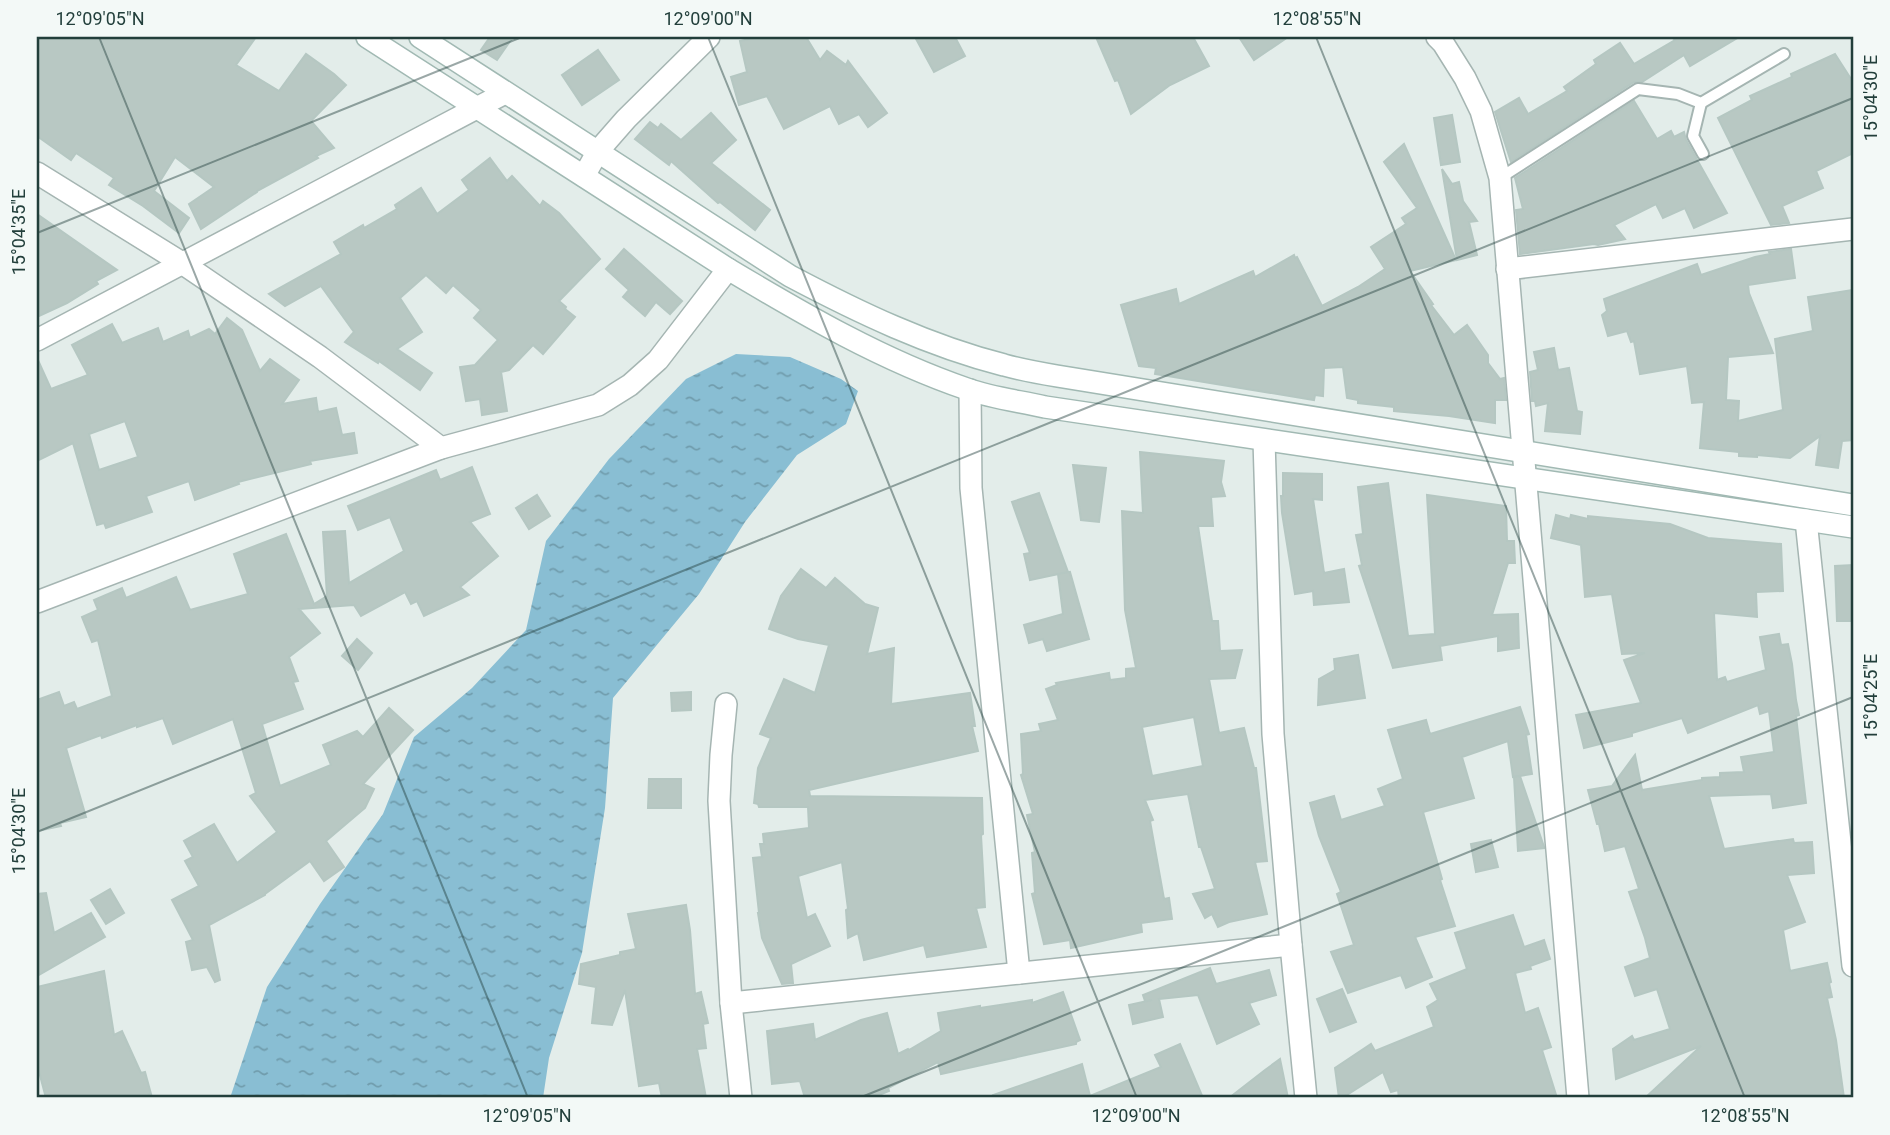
<svg xmlns="http://www.w3.org/2000/svg" width="1890" height="1135" viewBox="0 0 1890 1135" font-family="Roboto,sans-serif">
  <style>
    .water { fill: url(#water-ripples) }
    .building { fill: #b8c8c3; stroke: #b5c7c2; stroke-width: 2; fill-rule: evenodd }
    .lines { fill: none; stroke-linecap: round; stroke-linejoin: round }
    .lane-casing { stroke: #a5b5b2; stroke-width: 14 }
    .street-casing { stroke: #a5b5b2; stroke-width: 24 }
    .secondary-casing { stroke: #a1b9b3; stroke-width: 24 }
    .lane { stroke: #fff; stroke-width: 10 }
    .street { stroke: #fff; stroke-width: 21 }
    .secondary { stroke: #fff; stroke-width: 21 }
    .ticks { fill: none; stroke: #223f3b; stroke-width: 2; stroke-opacity: 0.45 }
    .neatline { fill: none; stroke: #223f3b; stroke-width: 2.5 }
    .ticks-label { font-size: 18px; text-anchor: middle; fill: #223f3b }
  </style>
  <defs>
    <pattern id="water-ripples" width="26" height="14" patternUnits="userSpaceOnUse" patternTransform="scale(1.75)"><rect width="26" height="14" fill="#89bed3"/><path d="M2 4q2-2 4 0t4 0M15 11q2-2 4 0t4 0" fill="none" stroke="#709cac"/></pattern>
  </defs>
  <rect width="100%" height="100%" fill="#e3edea"/>
  <!-- water -->
  <polygon class="water" points="736,354 790,357 841,379 858,391 846,424 797,455 745,522 699,594 613,698 605,808 582,953 549,1058 543,1098 230,1098 267,987 320,904 383,814 414,737 472,688 526,630 546,541 609,459 686,379"/>
  <!-- building -->
  <g class="building">
    <polygon points="37,37 256,37 236,65 279,91 306,54 334,74 346,85 311,121 334,148 316,156 318,158 257,191 257,192 201,229 189,204 214,187 175,157 154,191 189,218 179,233 143,206 109,185 114,178 76,153 71,160 37,136"/>
    <polygon points="490,37 513,37 497,60 481,50"/>
    <polygon points="758,37 806,37 820,60 827,51 846,65 848,61 887,113 868,127 859,114 839,124 830,106 784,129 767,96 739,105 731,77 747,72 740,41"/>
    <polygon points="915,37 955,37 965,56 934,72"/>
    <polygon points="1096,37 1193,37 1209,66 1170,85 1131,114 1118,80 1115,81"/>
    <polygon points="1239,37 1288,37 1254,60"/>
    <polygon points="1672,37 1739,37 1690,66 1684,55 1642,82 1634,82 1511,162 1495,112 1519,98 1528,114 1567,91 1564,87 1596,64 1594,60 1620,43 1634,64 1675,40"/>
    <polygon points="598,50 619,80 582,105 562,75"/>
    <polygon points="1835,54 1853,82 1853,153 1816,171 1823,188 1782,206 1789,223 1771,225 1718,118 1752,100 1750,96 1792,77 1791,74"/>
    <polygon points="1634,101 1657,139 1671,131 1674,137 1684,132 1686,140 1727,213 1694,228 1685,208 1663,218 1656,204 1614,225 1625,239 1598,245 1594,244 1520,254 1516,210 1523,209 1515,178"/>
    <polygon points="711,113 736,140 711,163 770,210 755,230 720,202 718,203 671,161 669,165 635,139 650,122 658,128 661,124 681,140"/>
    <polygon points="1452,115 1460,162 1441,165 1434,118"/>
    <polygon points="1404,144 1456,260 1410,271 1433,304 1431,305 1454,335 1467,325 1488,355 1488,363 1500,379 1504,378 1506,400 1495,400 1495,423 1449,416 1394,411 1394,407 1358,403 1358,400 1347,398 1343,367 1324,368 1323,396 1315,395 1314,400 1155,374 1156,368 1139,366 1121,305 1176,289 1179,304 1253,271 1255,277 1294,255 1295,258 1297,257 1322,306 1358,287 1385,269 1371,247 1406,224 1402,218 1417,208 1384,162"/>
    <polygon points="490,158 507,181 512,176 540,206 543,201 559,213 600,259 559,301 566,307 565,309 575,317 543,354 533,345 509,370 501,372 507,411 482,415 480,399 466,401 460,367 475,365 498,340 474,318 481,310 453,285 446,293 426,275 400,298 422,332 397,349 432,373 420,390 379,361 378,363 345,342 354,332 321,286 285,306 269,294 341,254 334,242 363,225 364,228 397,209 395,205 421,188 437,214 469,190 462,180"/>
    <polygon points="1442,169 1452,184 1459,182 1463,201 1477,221 1469,222 1477,255 1457,260"/>
    <polygon points="37,214 117,270 96,281 98,284 67,303 37,317"/>
    <polygon points="624,249 682,301 670,314 656,302 645,316 623,297 629,290 606,269"/>
    <polygon points="1791,249 1795,278 1748,285 1749,293 1773,353 1728,357 1726,400 1739,401 1738,421 1783,410 1775,339 1813,331 1808,297 1853,290 1853,440 1842,441 1838,468 1816,465 1820,436 1790,458 1757,455 1757,457 1739,456 1739,452 1700,448 1704,402 1692,403 1687,366 1640,374 1634,341 1631,342 1627,331 1608,336 1602,315 1607,311 1604,299 1697,264 1701,275 1755,257 1770,254 1769,252"/>
    <path d="M227,318L242,330L260,371L270,359L299,380L282,404L316,398L318,412L336,408L342,435L354,433L357,453L310,461L311,464L238,482L239,484L195,500L189,481L146,496L152,512L106,528L104,523L97,525L73,443L37,461V358L51,389L88,375L72,345L112,324L122,343L158,328L163,342L188,331L190,338L209,329L215,334ZM125,421L138,457L99,470L89,434Z"/>
    <polygon points="1554,348 1558,370 1569,368 1577,411 1582,412 1580,434 1545,431 1548,403 1536,406 1535,401 1532,401 1530,372 1538,370 1534,352"/>
    <path d="M1140,452L1224,461L1221,482L1225,496L1211,497L1213,526H1198L1212,621H1218L1220,651L1242,650L1235,678L1209,679L1219,733L1244,728L1254,768H1256L1267,861L1255,862L1267,914L1229,922L1218,927L1212,914L1205,918L1193,894L1215,889L1201,847H1199L1188,794L1145,800L1153,820L1150,821L1164,899L1169,898L1172,919L1141,923L1142,932L1071,948L1070,940L1044,944L1032,894L1035,893L1032,853L1035,852L1027,815L1033,814L1021,775L1023,774L1021,734L1041,731L1039,724L1058,720L1046,689L1057,685L1056,683L1109,673L1110,680L1126,678V669L1136,668L1125,610L1122,511L1143,513ZM1194,717L1203,766L1152,776L1142,727Z"/>
    <polygon points="1073,465 1106,468 1099,522 1081,520"/>
    <polygon points="472,467 490,514 470,522 498,556 460,587 469,595 424,616 417,601 411,604 405,592 361,616 354,605 299,609 320,633 289,657 298,681 293,682 303,709 262,724 280,786 331,765 323,745 357,731 363,737 389,708 413,730 363,784 374,789 365,808 326,841 344,867 324,881 310,861 265,894 265,895 209,925 220,980 215,982 207,967 192,970 186,942 193,940 172,900 199,886 185,861 193,857 184,841 214,824 237,863 277,832 250,796 256,793 233,719 173,744 163,718 137,727 137,725 102,738 101,735 66,748 86,817 60,823 61,826 37,831 37,700 59,692 64,706 74,702 77,709 112,696 98,640 92,642 82,617 98,610 94,600 122,588 126,598 176,577 190,610 248,594 234,554 286,534 314,604 327,596 323,532 345,531 349,583 404,551 390,517 358,530 348,506 436,470 440,480"/>
    <polygon points="1283,473 1322,474 1322,500 1313,499 1324,573 1344,569 1349,602 1314,605 1313,591 1295,594 1282,513 1281,496 1283,496"/>
    <polygon points="1388,483 1408,636 1435,634 1427,495 1506,506 1507,541 1514,541 1515,563 1508,563 1492,615 1518,614 1519,648 1498,651 1498,636 1440,646 1442,660 1393,668 1359,566 1362,565 1356,535 1363,534 1358,487"/>
    <polygon points="1039,493 1068,572 1030,580 1024,554 1030,553 1012,502"/>
    <polygon points="537,495 550,516 529,529 516,508"/>
    <polygon points="1556,515 1570,519 1571,515 1588,519 1588,516 1670,524 1708,538 1781,544 1783,591 1756,592 1757,617 1714,613 1717,680 1725,677 1727,682 1766,670 1760,637 1779,634 1781,645 1788,644 1792,664 1796,700 1799,715 1796,716 1806,803 1773,808 1771,794 1709,796 1724,849 1793,839 1794,843 1812,842 1814,873 1787,875 1805,922 1783,930 1790,971 1827,963 1831,982 1829,983 1832,997 1827,998 1836,1040 1844,1098 1645,1098 1701,1046 1616,1079 1613,1049 1632,1036 1634,1040 1670,1029 1657,989 1635,996 1625,967 1650,958 1645,938 1629,892 1639,889 1625,846 1605,851 1599,824 1597,824 1588,790 1612,786 1635,755 1642,790 1702,780 1702,778 1720,777 1720,773 1744,772 1741,757 1774,752 1769,711 1760,714 1758,705 1688,733 1682,718 1632,733 1632,736 1584,748 1576,715 1641,703 1624,660 1645,653 1622,654 1612,594 1585,597 1581,545 1551,538"/>
    <polygon points="1853,565 1853,621 1837,621 1835,566"/>
    <polygon points="801,569 826,588 835,578 865,604 878,608 867,654 894,648 891,704 970,693 975,726 972,726 978,751 809,790 810,796 982,798 983,834 981,835 985,907 976,908 986,947 927,957 924,945 864,960 858,933 848,938 846,910 848,909 842,862 798,876 807,918 815,914 830,946 791,964 793,983 782,984 762,938 758,913 759,913 753,858 762,857 760,844 764,844 763,834 809,828 808,807 759,807 758,804 754,803 758,768 771,738 760,734 784,679 815,693 829,645 798,639 769,629 781,596"/>
    <polygon points="1070,572 1089,639 1047,651 1043,639 1029,643 1024,625 1063,614 1058,574"/>
    <polygon points="357,639 372,653 358,670 342,656"/>
    <polygon points="1358,655 1365,698 1318,705 1319,679 1335,670 1334,659"/>
    <polygon points="691,692 691,710 672,711 671,693"/>
    <polygon points="1520,707 1529,734 1526,735 1532,774 1513,777 1508,741 1462,757 1474,798 1423,812 1442,879 1440,880 1455,926 1415,937 1432,977 1406,988 1401,975 1348,993 1331,952 1354,945 1337,894 1341,892 1319,836 1310,803 1334,796 1341,820 1385,806 1378,789 1403,779 1388,730 1426,720 1430,734"/>
    <polygon points="1520,776 1544,847 1544,848 1518,851 1514,777"/>
    <polygon points="649,779 681,779 681,808 648,808"/>
    <polygon points="1491,840 1498,867 1476,872 1471,844"/>
    <polygon points="110,889 124,913 106,924 91,900"/>
    <polygon points="46,893 54,933 91,913 105,937 37,976 37,894"/>
    <polygon points="686,905 690,930 695,994 701,992 708,1023 703,1024 706,1048 697,1049 706,1098 662,1098 659,1083 639,1086 625,990 612,1025 592,1023 596,987 579,984 581,964 620,955 620,952 636,949 628,914"/>
    <polygon points="1513,915 1524,947 1544,940 1550,959 1530,966 1531,969 1515,973 1525,1013 1538,1008 1551,1047 1542,1050 1557,1098 1399,1098 1398,1090 1391,1092 1383,1072 1342,1098 1339,1098 1335,1068 1371,1044 1375,1051 1434,1027 1427,1007 1438,1000 1430,984 1467,969 1455,933"/>
    <polygon points="1210,968 1216,984 1269,970 1276,995 1249,1003 1259,1024 1217,1044 1198,995 1159,999 1163,1017 1133,1024 1129,1005 1152,1000 1145,1001 1143,995"/>
    <polygon points="104,971 114,1035 122,1031 141,1073 145,1072 151,1094 149,1094 151,1098 46,1098 37,1064 37,987"/>
    <polygon points="1342,989 1356,1022 1330,1032 1317,999"/>
    <polygon points="1063,992 1080,1040 1076,1042 1076,1044 941,1074 938,1062 888,1088 889,1091 872,1098 805,1098 800,1081 772,1084 767,1031 813,1024 815,1040 861,1020 887,1013 898,1054 908,1049 909,1050 941,1031 938,1013 980,1006 980,1008 1032,1000 1032,1003"/>
    <polygon points="1180,1044 1203,1098 994,1098 993,1095 1082,1064 1090,1096 1161,1067 1155,1055"/>
    <polygon points="1280,1059 1288,1098 1229,1098 1265,1070"/>
  </g>
  <g class="lines">
    <!-- lane casing -->
    <g class="lane-casing">
      <g id="lane">
        <polyline points="1701,103 1693,136 1703,154"/>
        <polyline points="1500,178 1638,89 1678,94 1701,103 1784,54"/>
      </g>
    </g>
    <!-- street casing -->
    <g class="street-casing">
      <g id="street">
        <polyline points="1437,37 1443,43 1465,78 1481,111 1500,178 1578,1098"/>
        <polyline points="37,173 182,263 320,357 441,448"/>
        <polyline points="584,176 598,151 626,119 709,37"/>
        <polyline points="1507,269 1853,229"/>
        <polyline points="37,340 505,93"/>
        <polyline points="970,390 971,488 1019,973"/>
        <polyline points="1264,440 1273,734 1291,945 1306,1098"/>
        <polyline points="1806,520 1853,966"/>
        <polyline points="37,602 441,448 598,405 630,385 658,360 728,269"/>
        <polyline points="726,704 721,755 719,801 731,1003 741,1098"/>
        <polyline points="731,1003 1291,945"/>
      </g>
    </g>
    <!-- secondary casing -->
    <g class="secondary-casing">
      <g id="secondary">
        <path d="M367,37L728,269C805,315 882,360 967,389C992,398 1019,401 1045,407L1853,527"/>
        <path d="M420,37L790,276C858,312 929,346 1004,365C1022,370 1039,373 1057,376L1853,505"/>
      </g>
    </g>
    <!-- lane -->
    <use href="#lane" class="lane"/>
    <!-- street -->
    <use href="#street" class="street"/>
    <!-- secondary -->
    <use href="#secondary" class="secondary"/>
  </g>
  <!-- ticks -->
  <path class="ticks" d="M99,37L528,1098M708,37L1137,1098M1316,37L1745,1098M37,233L522,37M37,832L1853,98M859,1098L1853,697"/>
  <!-- border -->
  <rect width="1890" height="1135" fill="none" stroke="#f3f9f7" stroke-width="77"/>
  <rect x="38" y="38" width="1814" height="1058" class="neatline"/>
  <g class="ticks-label">
    <text x="100" y="25">12°09'05"N</text>
    <text x="708" y="25">12°09'00"N</text>
    <text x="1317" y="25">12°08'55"N</text>
    <text transform="translate(1871 98) rotate(-90)" y="6">15°04'30"E</text>
    <text transform="translate(19 232) rotate(-90)" y="6">15°04'35"E</text>
    <text transform="translate(1871 697) rotate(-90)" y="6">15°04'25"E</text>
    <text transform="translate(19 831) rotate(-90)" y="6">15°04'30"E</text>
    <text x="527" y="1122">12°09'05"N</text>
    <text x="1136" y="1122">12°09'00"N</text>
    <text x="1745" y="1122">12°08'55"N</text>
  </g>
</svg>
